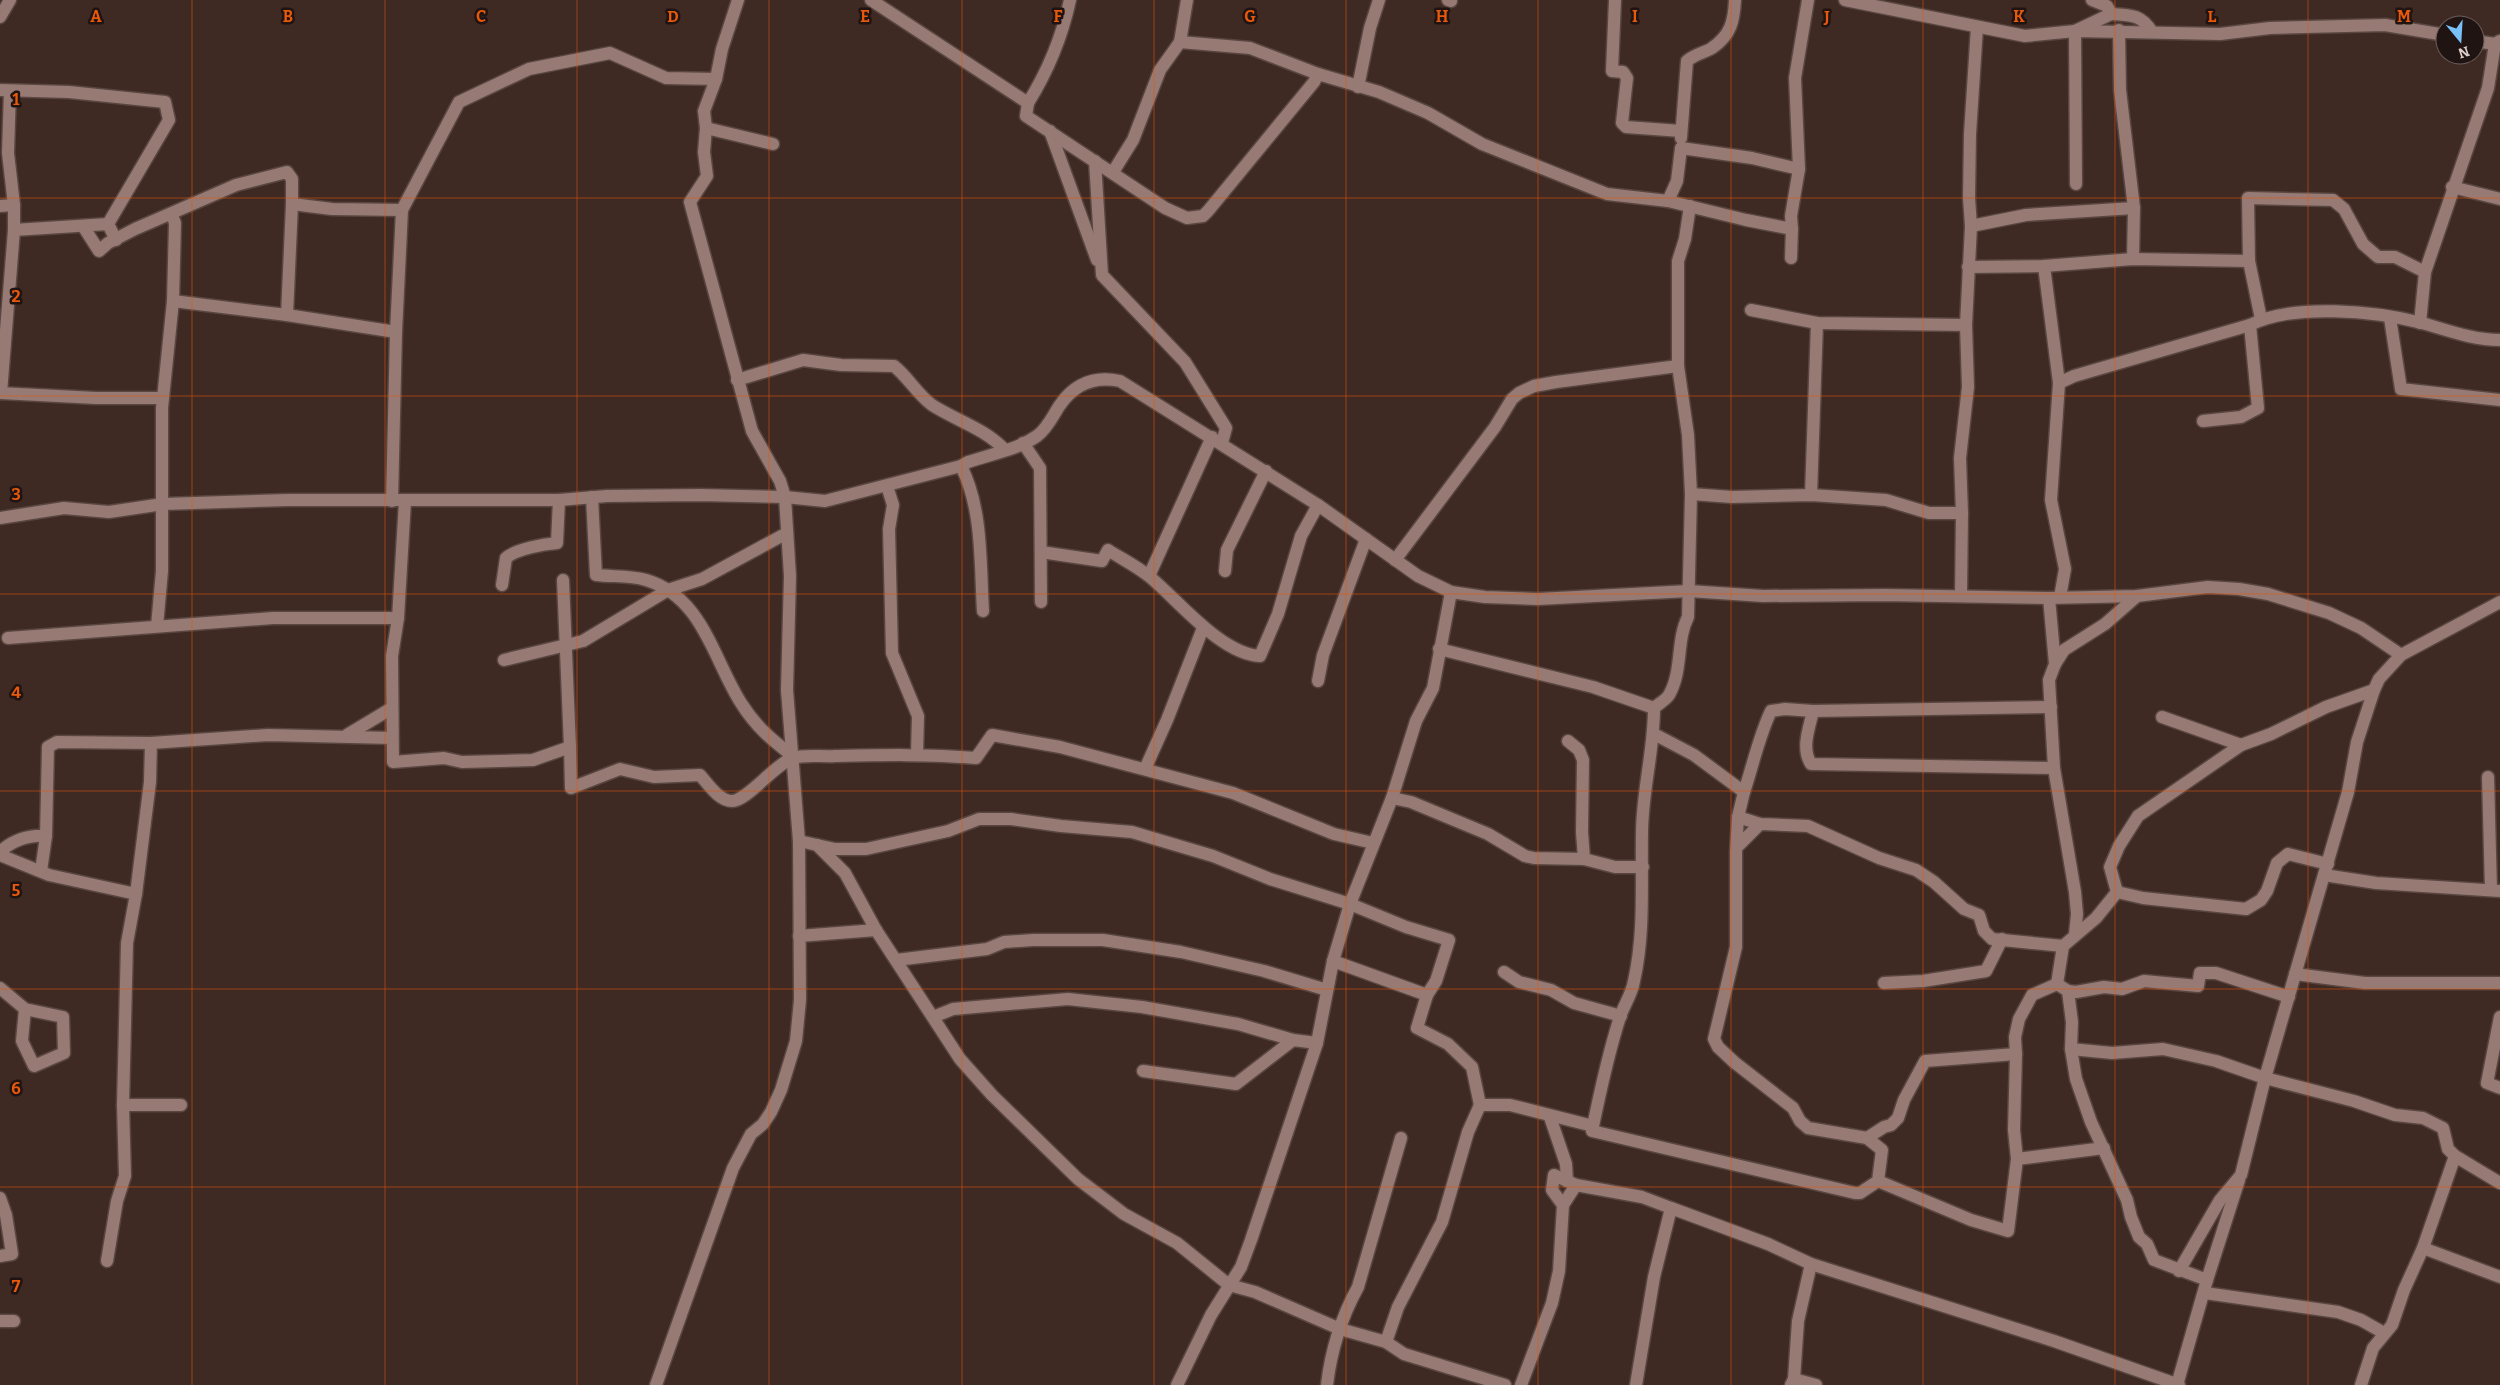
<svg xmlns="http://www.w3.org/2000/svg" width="2500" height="1385" viewBox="0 0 2500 1385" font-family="Bitter,serif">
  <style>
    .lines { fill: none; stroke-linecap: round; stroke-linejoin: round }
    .minor-casing { stroke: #594641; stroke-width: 15 }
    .minor { stroke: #967a73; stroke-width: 12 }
    .grid { fill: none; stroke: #e8590c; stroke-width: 1; stroke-opacity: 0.55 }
    .grid-label { font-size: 16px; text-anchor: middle; font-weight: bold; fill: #e8590c; stroke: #1f1412; stroke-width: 5; stroke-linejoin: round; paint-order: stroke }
  </style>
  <rect width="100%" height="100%" fill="#3f2923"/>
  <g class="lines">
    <!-- minor casing -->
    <g class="minor-casing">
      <g id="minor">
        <polyline points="871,0 1028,103 1026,116 1165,208 1187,218 1203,216 1208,211 1314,82 1318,74"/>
        <polyline points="1448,0 1451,1"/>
        <polyline points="1615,0 1612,71 1623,72 1627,78 1622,123 1626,127 1681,131"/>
        <polyline points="1845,0 2025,36 2075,31 2220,34 2270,28 2385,25 2445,35"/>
        <path d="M2111,14C2130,15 2141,14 2152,32"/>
        <polyline points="0,17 10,0"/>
        <polyline points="2119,30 2120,90 2134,208 2133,259"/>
        <polyline points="2475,41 2495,44"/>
        <polyline points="1180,42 1250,48 1318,74 1379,92 1428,113 1482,144 1607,194 1668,201 1746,220 1792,229 1791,216 1799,169"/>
        <polyline points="1358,87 1370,28 1379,0"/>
        <polyline points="0,90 69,92 165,102 169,120 108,224 116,240"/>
        <polyline points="10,91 8,153 14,205 14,230 108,224"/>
        <path d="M1028,103C1048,71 1062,37 1070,0"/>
        <polyline points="706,128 773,144"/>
        <polyline points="1050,131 1097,260"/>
        <path d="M1681,138L1687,61C1695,54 1704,53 1712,48C1731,35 1734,21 1735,0"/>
        <polyline points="1095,161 1102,275 1185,362 1226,428 1222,443"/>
        <polyline points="1113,172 1133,140 1160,70 1180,42 1187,0"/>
        <polyline points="2076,184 2075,31 2111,14 2107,6 2092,0"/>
        <polyline points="2452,187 2500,199"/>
        <polyline points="1668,201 1677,181 1681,148 1752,158 1799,169 1795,78 1808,0"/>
        <polyline points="0,206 14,205"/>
        <polyline points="83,226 99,251 108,243 135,229 236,185 287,172 292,179 292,204 332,209 402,210"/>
        <polyline points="1971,226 2026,215 2134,208"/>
        <polyline points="1791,258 1792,229"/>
        <polyline points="2044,266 2059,383 2051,500 2065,569 2060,597"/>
        <polyline points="1968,267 2044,266 2133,259 2249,261"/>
        <polyline points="173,301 287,315 396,332"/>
        <polyline points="1751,310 1817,323 1966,325"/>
        <polyline points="287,315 292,204"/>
        <polyline points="2390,318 2401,389 2500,400"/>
        <polyline points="2261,319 2249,261 2248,198 2333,200 2344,209 2363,244 2378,257 2395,257 2425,272"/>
        <polyline points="2420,323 2425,272 2488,88 2495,44 2500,41"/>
        <path d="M737,380L803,360L841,365L894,366C908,377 917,394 932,405C957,421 984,428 1005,450"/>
        <path d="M2059,383L2074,376L2250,325C2293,303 2375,311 2422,323C2447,330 2473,340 2500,340"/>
        <polyline points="0,393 96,398 163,398"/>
        <polyline points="1,393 14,230"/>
        <polyline points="2203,421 2241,417 2258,408 2250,325"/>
        <polyline points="1023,443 1040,468 1041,602"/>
        <path d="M961,466C983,509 980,564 983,611"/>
        <polyline points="887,486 893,505 889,529 892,653 918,716 917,754"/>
        <polyline points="1691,494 1732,497 1811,495 1886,500 1929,513 1962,513"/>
        <polyline points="1811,495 1817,323"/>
        <path d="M592,497L596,575C612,577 630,575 646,580C703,597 713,659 741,703C756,727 772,740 794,757"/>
        <polyline points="392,501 396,332 402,210 459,102 529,69 610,53 666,78 716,79"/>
        <path d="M405,501L398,618L392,656L393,762L444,758L462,762L533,760L570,747L571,788L620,769L654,777L700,775C708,784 719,801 732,801C747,801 775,764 793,758C805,754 823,757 835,756C883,755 928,754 976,758L992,735L1060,747L1233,793L1334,834L1373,843"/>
        <path d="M0,518L64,508L109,512L163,504L288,500H559L607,496L700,495L785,497L825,501L961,466L968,462C991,454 1017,450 1037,436C1048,428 1053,415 1060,405C1075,383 1096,376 1120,381L1318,505L1418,576L1451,592L1485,597L1538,599L1689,591L1763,596L1885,595L2049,598L2137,596L2208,587L2239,589L2268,594L2329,613L2361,628L2401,655"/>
        <path d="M1041,552L1102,561L1108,550C1122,559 1138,567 1150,577C1179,601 1221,654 1260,656L1278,614L1301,536L1318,505"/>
        <polyline points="1395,560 1495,427 1512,399 1519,393 1534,386 1556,382 1678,366"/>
        <polyline points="1225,571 1227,550 1266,471"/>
        <polyline points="1149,576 1212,437"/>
        <polyline points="563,580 570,747"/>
        <path d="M502,585L506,558C516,549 544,544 557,543L559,500"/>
        <polyline points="1961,595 1962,513 1960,458 1968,387 1966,325 1971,226 1969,198 1970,134 1977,27"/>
        <polyline points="2049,598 2055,664 2049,680 2054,768 2075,892 2077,914 2075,934"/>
        <polyline points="157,626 162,571 162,408 173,301 175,223 172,215"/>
        <polyline points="8,638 273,618 398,618"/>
        <polyline points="1439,649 1593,687 1654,708"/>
        <polyline points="504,660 583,641 668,590 702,579 787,533"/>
        <polyline points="2055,664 2064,650 2105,624 2137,596"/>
        <polyline points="1318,681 1323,655 1366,539"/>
        <path d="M1813,711C1809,729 1801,748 1811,764L2054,768"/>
        <polyline points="2162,717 2241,745"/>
        <path d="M1654,734L1694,755L1744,792L1738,817L1736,852V947L1714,1039L1718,1047L1734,1062L1793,1108L1800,1121L1808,1128L1867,1138L1882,1150L1878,1181L1860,1193H1855L1592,1131C1600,1092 1608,1054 1620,1017C1624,1005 1632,994 1634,981C1645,932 1641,883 1642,833C1642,792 1654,751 1654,708C1658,704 1666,700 1669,695C1683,671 1676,640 1688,617L1691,494L1688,435L1678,366V261L1685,239L1690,206"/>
        <polyline points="347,735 392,708"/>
        <polyline points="1568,741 1579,750 1583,760 1582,832 1584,859"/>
        <polyline points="1145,769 1167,720 1203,628"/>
        <polyline points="2488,777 2491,890"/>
        <path d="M1744,792C1753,765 1759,736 1771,711L1785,709L1813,711L2051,707"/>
        <polyline points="1392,798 1411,802 1488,834 1525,856 1534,858 1584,859 1615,867 1643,867"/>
        <polyline points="1738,817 1760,824 1808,826 1879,858 1916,870 1934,882 1964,909 1979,915 1984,931 1992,939 2063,946"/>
        <polyline points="799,841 817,845 845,873 876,930 960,1059 992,1095 1078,1179 1124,1214 1177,1243 1229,1285 1255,1292 1340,1329 1386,1342 1404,1354 1505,1385"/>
        <polyline points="817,845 835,849 866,849 948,831 979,819 1011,819 1061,826 1132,832 1213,856 1270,879 1350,904 1406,927 1449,940 1436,981 1427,995 1333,961"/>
        <polyline points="1738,846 1760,824"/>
        <path d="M0,852C13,840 29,835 46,836L48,747L57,742L151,743"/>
        <polyline points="0,855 49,875 136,894 150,782 151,743 268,735 392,738"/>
        <polyline points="41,871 46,836"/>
        <polyline points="2324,875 2376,883 2500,891"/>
        <polyline points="2117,892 2143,898 2246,909 2261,900 2267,891 2277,863 2288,854 2328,864"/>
        <polyline points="136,894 127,943 123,1105 181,1105"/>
        <polyline points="799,936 876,930"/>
        <polyline points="896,960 987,949 1004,942 1033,940 1103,940 1181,952 1264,971 1327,990"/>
        <polyline points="1504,972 1519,982 1551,990 1574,1003 1621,1016"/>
        <polyline points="2295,974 2365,983 2500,983"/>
        <polyline points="1884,983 1923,981 1986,971 2002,939"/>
        <polyline points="0,988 25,1009 63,1017 64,1053 34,1066 22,1041 25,1009"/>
        <polyline points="2068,991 2076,992 2104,987 2122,989 2144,981 2198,986 2200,973 2216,973 2289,997"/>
        <polyline points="1427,995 1417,1028 1448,1044 1472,1067 1480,1105 1510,1105 1593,1126"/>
        <polyline points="933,1017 953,1009 1068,999 1142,1007 1238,1024 1293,1040 1317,1043"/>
        <polyline points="2500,1017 2487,1083 2500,1088"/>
        <polyline points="2071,1049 2112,1053 2163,1049 2216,1061 2265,1078 2354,1101 2395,1115 2423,1118 2443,1128 2448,1149 2455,1156 2500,1183"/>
        <polyline points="1143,1071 1236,1084 1293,1040"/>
        <polyline points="1550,1117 1566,1164 1567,1181"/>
        <polyline points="1867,1138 1884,1127 1891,1125 1898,1118 1904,1100 1925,1061 2016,1054"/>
        <polyline points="2017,1159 2014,1130 2016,1054 2015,1037 2019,1019 2032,995 2057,984"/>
        <polyline points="1878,1181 1971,1220 2008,1231 2017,1159 2104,1148"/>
        <polyline points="0,1198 6,1215 12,1254 0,1256"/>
        <polyline points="1563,1205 1576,1185"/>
        <polyline points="2423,1248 2500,1277"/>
        <polyline points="107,1261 117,1201 125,1176 123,1105"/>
        <polyline points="2179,1271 2220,1200 2241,1175 2265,1078 2348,792 2357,742 2374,690 2379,679 2401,655 2500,602"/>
        <polyline points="2207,1280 2154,1260 2147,1244 2139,1237 2131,1217 2127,1200 2091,1122 2076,1079 2071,1049 2072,1022 2068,991 2057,984 2063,946 2096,918 2117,892 2110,867 2119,846 2138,816 2241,745 2271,734 2326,707 2374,690"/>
        <polyline points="2205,1293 2338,1312 2361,1320 2384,1333"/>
        <polyline points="0,1321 14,1321"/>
        <polyline points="1386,1342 1398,1307 1442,1222 1468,1132 1480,1105"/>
        <polyline points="1794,1379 1816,1385"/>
        <polyline points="656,1385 733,1168 751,1134 763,1124 771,1112 781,1090 796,1041 800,1000 799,841 787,690 790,576 785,497 780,481 752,431 690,202 707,176 704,152 706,128 704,111 716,79 722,49 738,0"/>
        <polyline points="1177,1385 1211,1315 1241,1267 1251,1240 1317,1043 1333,961 1350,904 1392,798 1416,721 1433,688 1451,592"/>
        <path d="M1327,1385C1331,1350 1341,1318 1358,1287L1401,1138"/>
        <polyline points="1521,1385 1552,1303 1559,1271 1563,1205 1552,1190 1554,1175 1576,1185 1642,1197 1671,1208"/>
        <polyline points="1636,1385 1654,1277 1671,1208 1768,1244 1811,1264 2054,1341 2179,1385"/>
        <polyline points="1791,1385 1794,1379 1798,1321 1811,1264"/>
        <polyline points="2177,1385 2207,1280 2239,1180"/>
        <polyline points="2361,1385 2373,1348 2392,1325 2404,1290 2423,1248 2455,1156"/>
      </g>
    </g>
    <!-- minor -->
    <use href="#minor" class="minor"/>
  </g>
  <!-- grid -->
  <path class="grid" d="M192,0V1385M385,0V1385M577,0V1385M769,0V1385M962,0V1385M1154,0V1385M1346,0V1385M1538,0V1385M1731,0V1385M1923,0V1385M2115,0V1385M2308,0V1385M0,198H2500M0,396H2500M0,594H2500M0,791H2500M0,989H2500M0,1187H2500"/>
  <g class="grid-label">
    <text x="96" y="22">A</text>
    <text x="288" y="22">B</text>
    <text x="481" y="22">C</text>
    <text x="673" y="22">D</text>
    <text x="865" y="22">E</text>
    <text x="1058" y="22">F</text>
    <text x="1250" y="22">G</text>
    <text x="1442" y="22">H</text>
    <text x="1635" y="22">I</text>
    <text x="1827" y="22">J</text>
    <text x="2019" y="22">K</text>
    <text x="2212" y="22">L</text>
    <text x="2404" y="22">M</text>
    <text x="16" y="105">1</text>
    <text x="16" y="302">2</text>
    <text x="16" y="500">3</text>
    <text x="16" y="698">4</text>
    <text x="16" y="896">5</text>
    <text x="16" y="1094">6</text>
    <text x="16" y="1292">7</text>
  </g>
  <!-- north arrow -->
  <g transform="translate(2460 40) rotate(162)"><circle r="24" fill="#1f1412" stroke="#6b5e5c"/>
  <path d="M0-4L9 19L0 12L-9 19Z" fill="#79bff8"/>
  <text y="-8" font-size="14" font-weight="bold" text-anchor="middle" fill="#ddceca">N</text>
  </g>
</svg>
